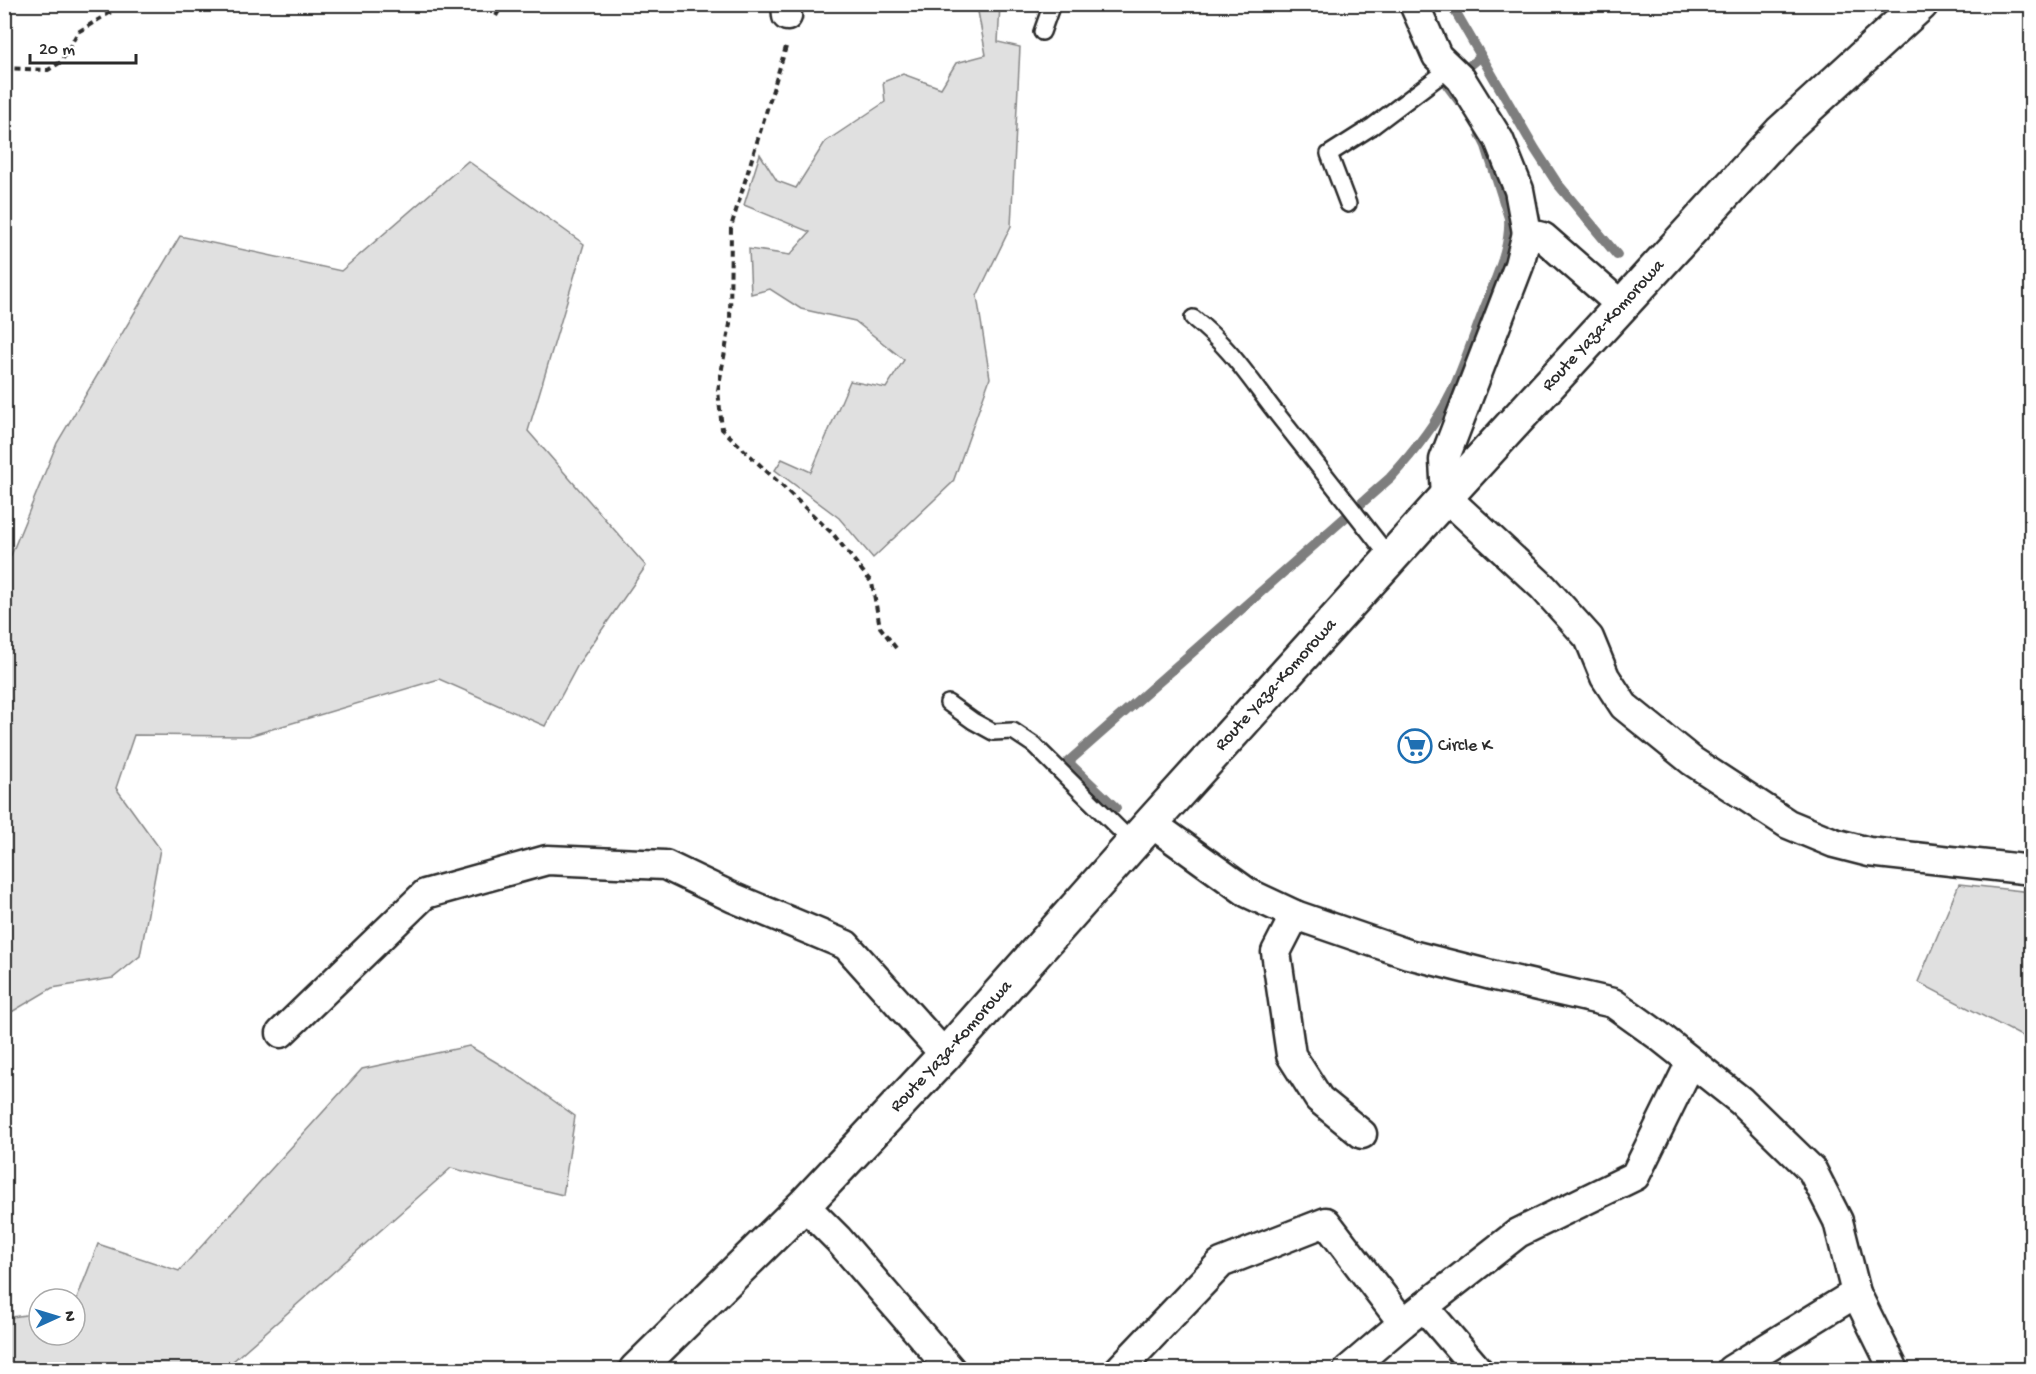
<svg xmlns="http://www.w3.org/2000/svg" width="2036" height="1374" viewBox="0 0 2036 1374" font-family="'Gochi Hand',sans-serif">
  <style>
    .green { fill: #e0e0e0; stroke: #868686; stroke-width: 1.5 }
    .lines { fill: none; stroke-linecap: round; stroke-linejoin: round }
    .stream { stroke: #7e7e7e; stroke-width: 10 }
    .lane-casing { stroke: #2b2b2b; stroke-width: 20 }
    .street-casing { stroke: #2b2b2b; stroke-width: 33 }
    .secondary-casing { stroke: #2b2b2b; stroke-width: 38 }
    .path { stroke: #2b2b2b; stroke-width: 4; stroke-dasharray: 6 4.5; stroke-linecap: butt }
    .lane { stroke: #fff; stroke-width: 15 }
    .street { stroke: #fff; stroke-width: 28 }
    .secondary { stroke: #fff; stroke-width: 33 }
    .labels { text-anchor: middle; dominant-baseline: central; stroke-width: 4.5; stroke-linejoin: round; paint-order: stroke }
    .street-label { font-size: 18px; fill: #2b2b2b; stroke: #fff }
    .poi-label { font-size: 18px; fill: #2b2b2b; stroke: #fff; text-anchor: start }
  </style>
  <rect width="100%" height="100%" fill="#fff"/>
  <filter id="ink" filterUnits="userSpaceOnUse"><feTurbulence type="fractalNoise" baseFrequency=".0167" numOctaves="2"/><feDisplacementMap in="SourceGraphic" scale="12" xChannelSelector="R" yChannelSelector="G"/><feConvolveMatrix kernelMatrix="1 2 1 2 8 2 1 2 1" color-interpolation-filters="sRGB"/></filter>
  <g filter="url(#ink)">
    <!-- green -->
    <g class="green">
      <polygon points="982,5 1000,5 998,42 1020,47 1011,226 977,296 990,378 953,482 873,558 839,518 775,470 782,459 811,472 850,381 886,388 904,360 855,321 801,309 770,289 751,294 749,249 790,255 810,232 744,205 760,154 777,181 796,188 825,142 885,102 883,82 903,74 941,88 956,63 986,55 977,6"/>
      <polygon points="468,161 584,244 528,431 646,566 579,663 545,726 439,679 249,736 134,735 116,788 160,849 140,956 113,978 52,988 5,1016 5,570 57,443 180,236 341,271"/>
      <polygon points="1959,884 2031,892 2031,1041 1918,982"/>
      <polygon points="469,1046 516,1074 575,1116 563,1195 451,1168 224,1369 5,1369 5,1318 39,1313 39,1335 75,1335 75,1304 98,1244 179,1271 362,1069"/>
    </g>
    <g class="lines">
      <!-- stream -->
      <g class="stream">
        <polyline points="1451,4 1535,149 1557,183 1617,255"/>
        <polyline points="1459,101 1447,85 1480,57"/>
        <path d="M1116,808L1068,762L1390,478C1414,452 1436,424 1452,392C1465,363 1475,332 1487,302C1497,275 1511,247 1509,218L1486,146L1480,134"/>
      </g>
      <!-- lane casing -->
      <g class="lane-casing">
        <g id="lane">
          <polyline points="1042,32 1052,4"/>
          <polyline points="1348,204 1329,154 1373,126 1450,68"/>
          <path d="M1193,318C1231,348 1248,377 1277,414C1315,462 1353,510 1390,558"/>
          <polyline points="948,703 973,721 993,732 1013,731 1034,745 1133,843"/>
        </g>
      </g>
      <!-- street casing -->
      <g class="street-casing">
        <g id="street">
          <polyline points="786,4 787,16"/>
          <polyline points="1414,4 1437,56 1461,79 1499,140 1519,190 1527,233 1543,237 1622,306"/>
          <polyline points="1527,233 1519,265 1444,460 1446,497 1543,587 1589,638 1605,677 1624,706 1692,761 1788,824 1834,843 1869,852 2032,870"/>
          <polyline points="1151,823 1248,893 1295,915 1408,954 1495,976 1613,1003 1659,1036 1741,1101 1812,1170 1838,1221 1856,1293 1894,1370"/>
          <polyline points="1295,915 1276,952 1291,1055 1319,1099 1362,1134"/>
          <polyline points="281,1033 425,894 547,860 665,865 734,898 846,945 945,1055"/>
          <polyline points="804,1205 838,1239 951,1370"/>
          <polyline points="1424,1307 1478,1370"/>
          <polyline points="1119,1370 1221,1263 1326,1222 1403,1323"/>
          <polyline points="1348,1370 1403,1323 1518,1233 1635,1176 1691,1062"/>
          <polyline points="1731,1370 1856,1293"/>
        </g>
      </g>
      <!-- secondary casing -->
      <g class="secondary-casing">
        <g id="secondary">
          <path id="s1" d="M636,1370L804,1205L945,1055L1151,823L1446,497L1781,132L1921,4"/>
        </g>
      </g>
      <!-- path -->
      <g class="path">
        <polyline points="496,16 503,4"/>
        <polyline points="786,47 731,227 730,324 718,390 722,429 833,534 872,583 880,627 896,648"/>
        <polyline points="4,68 48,70 61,62 78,32 111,12 110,4"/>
      </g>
      <!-- lane -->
      <use href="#lane" class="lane"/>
      <!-- street -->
      <use href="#street" class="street"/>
      <!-- secondary -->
      <use href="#secondary" class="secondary"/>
    </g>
  </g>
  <!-- icons -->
  <defs>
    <g id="supermarket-ring" transform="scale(1.725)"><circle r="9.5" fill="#fff" stroke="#1f6fb2" stroke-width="1.5"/><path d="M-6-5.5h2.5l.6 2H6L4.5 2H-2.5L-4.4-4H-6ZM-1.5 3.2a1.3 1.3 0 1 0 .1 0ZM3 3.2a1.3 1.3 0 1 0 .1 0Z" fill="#1f6fb2"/></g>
  </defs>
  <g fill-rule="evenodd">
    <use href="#supermarket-ring" x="1415" y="746"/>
  </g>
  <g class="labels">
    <!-- street labels -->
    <g class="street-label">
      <text stroke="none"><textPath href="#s1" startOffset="1424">Route Yaza-Komorowa</textPath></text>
      <text stroke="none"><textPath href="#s1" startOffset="938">Route Yaza-Komorowa</textPath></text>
      <text stroke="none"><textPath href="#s1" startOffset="452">Route Yaza-Komorowa</textPath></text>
    </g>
    <!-- poi labels -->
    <g class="poi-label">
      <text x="1438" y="746">Circle K</text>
    </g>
  </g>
  <!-- margin -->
  <rect width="2036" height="1374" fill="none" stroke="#fff" stroke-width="24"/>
  <rect x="12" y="12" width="2012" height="1350" fill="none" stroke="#2b2b2b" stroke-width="2" filter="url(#ink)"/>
  <!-- north arrow -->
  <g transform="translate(57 1317) rotate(86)"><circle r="28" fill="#ffffff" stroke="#aaaaaa" stroke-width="1.5"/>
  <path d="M0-4.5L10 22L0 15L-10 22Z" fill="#1f6fb2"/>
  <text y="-9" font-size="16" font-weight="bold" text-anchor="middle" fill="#2b2b2b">N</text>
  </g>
  <!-- scale -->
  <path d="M30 54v9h106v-9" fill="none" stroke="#2b2b2b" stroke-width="3"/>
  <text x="39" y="54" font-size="18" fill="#2b2b2b" stroke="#ffffff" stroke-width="4.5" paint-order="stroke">20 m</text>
</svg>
